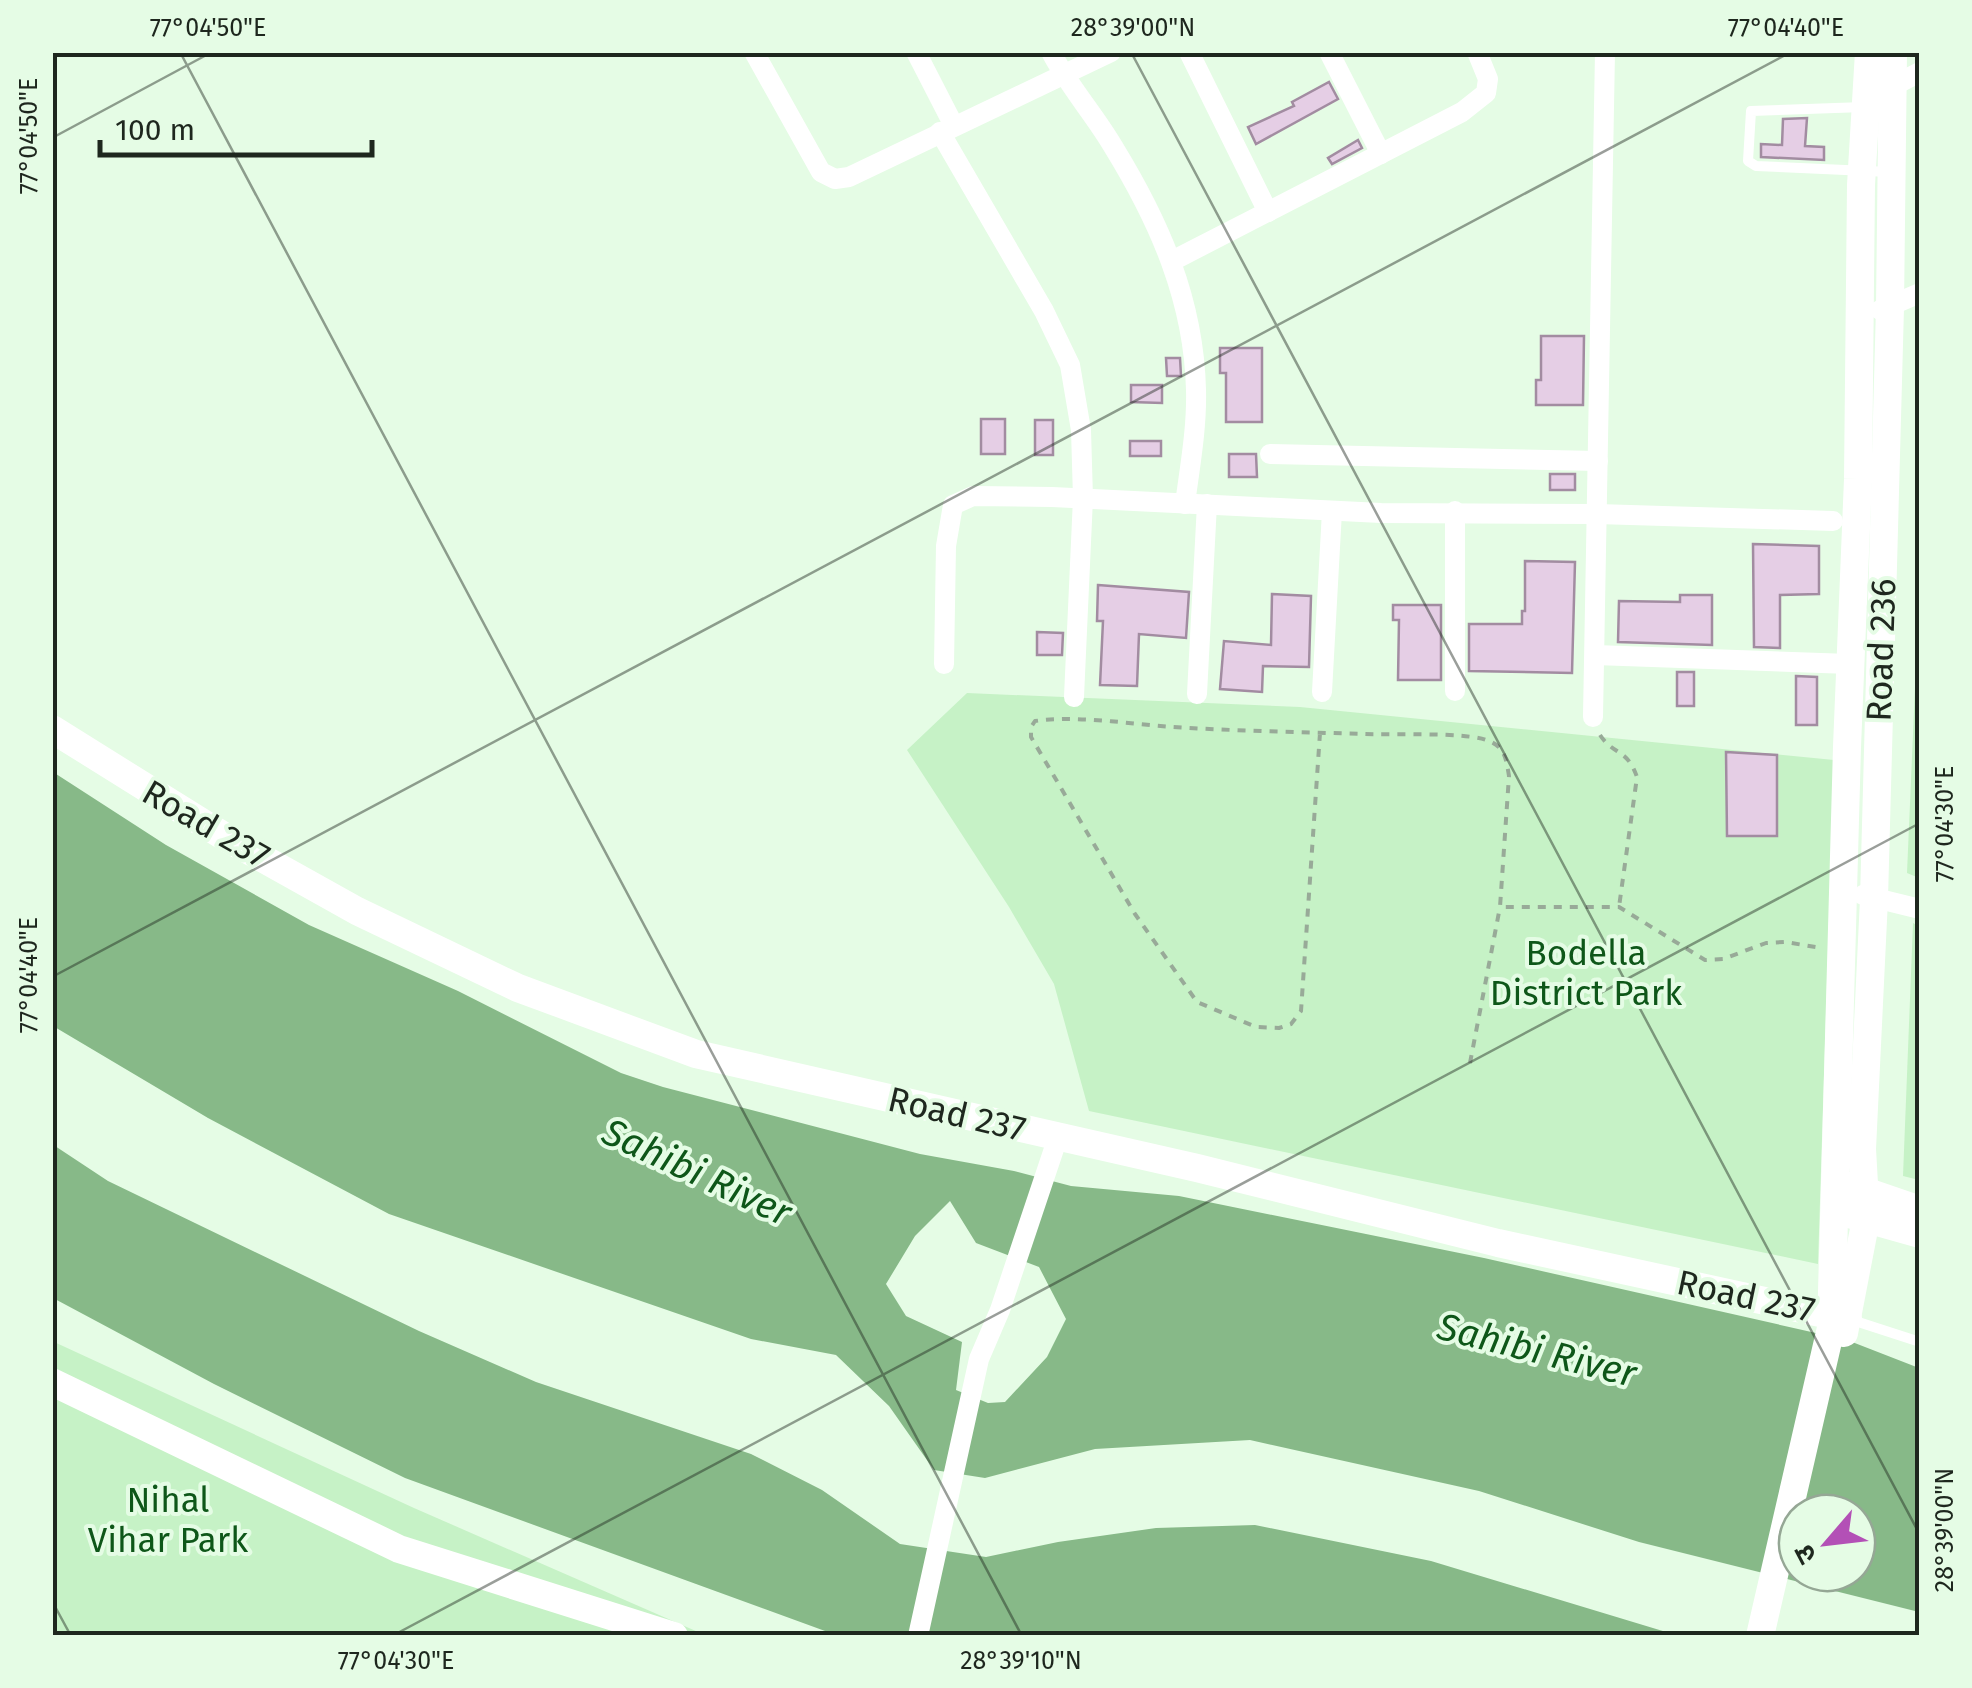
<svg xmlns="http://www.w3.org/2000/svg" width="1972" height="1688" viewBox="0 0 1972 1688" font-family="'Fira Sans','Noto Sans Devanagari',sans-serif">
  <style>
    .green { fill: #c6f2c6 }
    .water { fill: #87b988; fill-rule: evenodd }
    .building { fill: #e5cee5; stroke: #a28ca1; stroke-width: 2.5 }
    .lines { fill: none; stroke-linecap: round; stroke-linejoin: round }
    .path { stroke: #98aa98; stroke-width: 4; stroke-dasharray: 8 8; stroke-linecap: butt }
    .lane { stroke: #fff; stroke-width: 10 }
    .street { stroke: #fff; stroke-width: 20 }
    .secondary { stroke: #fff; stroke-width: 28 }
    .ticks { fill: none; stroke: #1e271e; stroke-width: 2.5; stroke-opacity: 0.45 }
    .labels { text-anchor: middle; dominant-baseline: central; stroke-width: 8; stroke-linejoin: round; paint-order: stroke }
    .street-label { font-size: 35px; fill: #1e271e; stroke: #e5fce5 }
    .park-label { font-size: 35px; fill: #0e5719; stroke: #e5fce5 }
    .water-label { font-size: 38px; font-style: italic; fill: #0e5719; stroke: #e5fce5 }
    .neatline { fill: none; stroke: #1e271e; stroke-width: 4 }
    .ticks-label { font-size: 25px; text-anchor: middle; fill: #1e271e }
  </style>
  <rect width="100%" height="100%" fill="#e5fce5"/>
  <!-- green -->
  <g class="green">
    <polygon points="1919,594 1920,878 1919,878 1907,873"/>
    <polygon points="967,693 1300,707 1834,760 1818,1264 1089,1111 1054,984 1009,907 907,750"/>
    <polygon points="1913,923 1920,927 1919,1180 1903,1176"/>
    <polygon points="52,1341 414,1508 705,1635 53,1635"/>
  </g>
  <!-- water -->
  <g class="water">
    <path d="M53,772L166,845L309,925L458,991L621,1073L663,1087L920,1154L1014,1171L1071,1186L1179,1196L1484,1258L1847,1340L1919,1368V1612L1639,1542L1479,1491L1250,1440L1095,1449L985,1478L934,1470L889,1406L836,1355L751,1339L389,1214L208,1118L53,1026ZM950,1201L976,1243L1039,1267L1066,1319L1047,1357L1005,1402L988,1403L956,1390L962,1342L906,1316L886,1284L915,1236ZM1797,1513H1857V1573H1797Z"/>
    <polygon points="52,1144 108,1181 419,1331 536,1382 751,1454 822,1490 900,1544 986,1557 1058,1542 1156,1528 1255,1525 1431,1561 1676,1635 836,1635 405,1478 214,1384 53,1298"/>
  </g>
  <!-- building -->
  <g class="building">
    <polygon points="1329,82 1338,99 1256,144 1248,127 1294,106 1292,102"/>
    <polygon points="1807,118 1805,146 1824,147 1824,160 1761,157 1761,144 1782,145 1783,119"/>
    <polygon points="1358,140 1362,148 1332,164 1328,158"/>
    <polygon points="1541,336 1584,336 1583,405 1536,405 1536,380 1541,380"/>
    <polygon points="1220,348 1262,348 1262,422 1226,422 1226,373 1220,373"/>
    <polygon points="1166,358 1180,358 1181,376 1167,376"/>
    <polygon points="1131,385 1162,385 1162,403 1131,402"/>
    <rect x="981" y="419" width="24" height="35"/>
    <rect x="1035" y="420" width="18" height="35"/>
    <rect x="1130" y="441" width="31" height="15"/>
    <polygon points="1229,454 1256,454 1257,477 1229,477"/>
    <rect x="1550" y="474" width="25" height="16"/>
    <polygon points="1753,544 1819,546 1819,594 1780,595 1780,648 1754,647"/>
    <polygon points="1525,561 1575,562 1572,673 1469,671 1469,624 1522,624 1522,611 1525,611"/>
    <polygon points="1098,585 1189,592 1186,638 1139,634 1137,686 1100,685 1103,621 1097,621"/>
    <polygon points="1272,594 1311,596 1309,667 1263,666 1262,692 1220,689 1224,641 1271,645"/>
    <polygon points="1680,595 1712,595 1712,645 1618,642 1619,601 1680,602"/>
    <polygon points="1393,605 1441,605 1441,680 1398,680 1399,620 1393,620"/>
    <polygon points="1037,632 1063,633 1062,655 1037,655"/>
    <rect x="1677" y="672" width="17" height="34"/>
    <polygon points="1796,676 1817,677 1817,725 1796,725"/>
    <polygon points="1726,752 1777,755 1777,836 1727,836"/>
  </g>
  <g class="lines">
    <!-- path -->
    <g class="path">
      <path d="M1320,733L1301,1011L1291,1024L1279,1028L1256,1027L1197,1002L1135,914L1031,737V727L1035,721C1080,715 1128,724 1173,727C1236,731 1301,732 1364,734C1392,735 1464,732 1486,740C1505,746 1506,758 1509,776L1500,907H1619L1705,960L1723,959L1766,943L1785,942L1822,948"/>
      <path d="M1600,735C1614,756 1627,748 1637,777L1619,907"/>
      <polyline points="1470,1063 1500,907"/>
    </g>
    <!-- lane -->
    <g class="lane">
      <polyline points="1864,107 1751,111 1748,161 1756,166 1890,172"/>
      <polyline points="1849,1319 1920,1342"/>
    </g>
    <!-- street -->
    <g class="street">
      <polyline points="754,52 821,172 835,179 849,177 1111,52"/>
      <polyline points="916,52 954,126"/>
      <path d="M1051,52C1069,87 1095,115 1114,148C1160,223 1194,301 1196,390C1197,428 1190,466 1185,504"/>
      <polyline points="1189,52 1268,212"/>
      <polyline points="1329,52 1381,154"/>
      <polyline points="1891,87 1920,72"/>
      <polyline points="940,132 1044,311 1070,365 1081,430 1083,498 1074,697"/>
      <polyline points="1172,261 1462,112 1486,93 1488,79 1477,52"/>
      <polyline points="1880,310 1920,293"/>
      <polyline points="1270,454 1598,461"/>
      <polyline points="1595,655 1850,664"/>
      <polyline points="944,664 946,546 953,505 973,496 1052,497 1381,513 1597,514 1833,521"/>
      <polyline points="1455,691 1455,511"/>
      <polyline points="1322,692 1332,511"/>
      <polyline points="1197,694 1207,504"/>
      <polyline points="1593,717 1605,52"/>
      <polyline points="1863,895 1920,909"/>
      <polyline points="918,1636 979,1359 1000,1310 1058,1137"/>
    </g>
    <!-- secondary -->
    <g class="secondary">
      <polyline points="52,729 230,840 357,911 518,988 696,1054 1197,1168 1498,1243 1848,1319"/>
      <polyline points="1850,1186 1920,1210"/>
      <polyline points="1849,1214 1920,1234"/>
      <polyline points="1844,1333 1866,1219 1862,1149 1874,899 1890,307 1893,52"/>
      <polyline points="52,1382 399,1549 674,1636"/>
      <polyline points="1760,1636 1831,1328 1847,747 1858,479 1861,185 1869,52"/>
    </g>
  </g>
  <!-- ticks -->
  <path class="ticks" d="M180,52L1022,1636M1131,52L1920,1535M52,138L212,52M52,977L1791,52M52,1601L71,1636M392,1636L1920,823"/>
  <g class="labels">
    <!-- street labels -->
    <g class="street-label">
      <text transform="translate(1881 650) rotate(-88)">Road 236</text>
      <text transform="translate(206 824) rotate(30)">Road 237</text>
      <text transform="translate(957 1114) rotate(13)">Road 237</text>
      <text transform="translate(1746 1296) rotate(12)">Road 237</text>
    </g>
    <!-- park labels -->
    <g class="park-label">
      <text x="1586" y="953">Bodella<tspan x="1586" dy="40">District Park</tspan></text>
      <text x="168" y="1500">Nihal<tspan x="168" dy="40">Vihar Park</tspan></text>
    </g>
    <!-- water labels -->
    <g class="water-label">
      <text transform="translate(697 1172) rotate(25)">Sahibi River</text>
      <text transform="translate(1537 1350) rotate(14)">Sahibi River</text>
    </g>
  </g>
  <!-- border -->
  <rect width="1972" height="1688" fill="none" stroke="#e5fce5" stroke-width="110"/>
  <!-- north arrow -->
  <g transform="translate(1827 1543) rotate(242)"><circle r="48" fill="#e5fce5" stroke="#95a795" stroke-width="2.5"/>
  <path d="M0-8L18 38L0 25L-18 38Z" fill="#b350b6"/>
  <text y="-15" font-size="28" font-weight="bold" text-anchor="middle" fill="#1e271e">उ</text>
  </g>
  <!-- scale -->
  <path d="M100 140v15h272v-15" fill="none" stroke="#1e271e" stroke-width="5"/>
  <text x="115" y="140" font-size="30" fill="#1e271e" stroke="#e5fce5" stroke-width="8" paint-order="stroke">100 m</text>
  <rect x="55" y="55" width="1862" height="1578" class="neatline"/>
  <g class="ticks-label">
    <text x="208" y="36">77°04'50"E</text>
    <text x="1133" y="36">28°39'00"N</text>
    <text x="1786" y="36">77°04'40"E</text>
    <text transform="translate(28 136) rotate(-90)" y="9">77°04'50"E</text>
    <text transform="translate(1944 824) rotate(-90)" y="9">77°04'30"E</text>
    <text transform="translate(28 975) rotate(-90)" y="9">77°04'40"E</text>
    <text transform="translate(1944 1530) rotate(-90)" y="9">28°39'00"N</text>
    <text x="396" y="1669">77°04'30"E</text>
    <text x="1021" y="1669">28°39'10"N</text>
  </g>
</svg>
